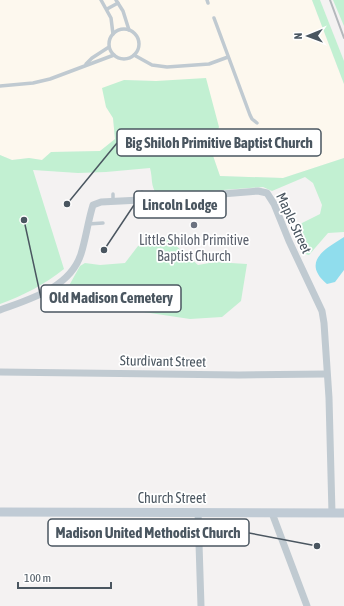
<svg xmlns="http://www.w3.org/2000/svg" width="344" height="606" viewBox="0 0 344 606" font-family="'Asap Condensed',sans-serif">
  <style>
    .commercial { fill: #fdf8ee }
    .green { fill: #c2f0d2 }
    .water { fill: #90dded }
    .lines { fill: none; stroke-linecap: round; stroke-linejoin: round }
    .lane { stroke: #c0cad1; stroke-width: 3.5 }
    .street { stroke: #c0cad1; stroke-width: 7 }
    .secondary { stroke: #c0cbd5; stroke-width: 9 }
    .rail { stroke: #b4b8bc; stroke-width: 2 }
    .worship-dot { fill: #6b7280; stroke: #fff; stroke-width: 1.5 }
    .labels { text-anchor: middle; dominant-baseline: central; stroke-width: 3.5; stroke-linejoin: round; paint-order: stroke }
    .street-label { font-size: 14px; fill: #4a5660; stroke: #fff }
    .worship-label { font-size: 14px; fill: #5b616d; stroke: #fff }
    .leader { fill: none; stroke: #4a5660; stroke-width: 1.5 }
    .callout-dot { fill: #4a5660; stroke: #fff; stroke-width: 1.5 }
    .callout { fill: #fff; stroke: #4a5660; stroke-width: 1.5 }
    .callout-label { font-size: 15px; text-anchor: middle; font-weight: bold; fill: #4a5660 }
  </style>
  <rect width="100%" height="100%" fill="#f4f2f2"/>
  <!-- commercial -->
  <polygon class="commercial" points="0,0 312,0 344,84 344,158 283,178 220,176 210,147 219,127 156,81 124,80 106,107 113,118 115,140 100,151 51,152 42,160 29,158 12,160 0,155"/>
  <!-- green -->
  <g class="green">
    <polygon points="312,0 320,0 344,61 344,84"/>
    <polygon points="333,0 344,0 344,26"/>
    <path d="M206,78L219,127L210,147L220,176L283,178L344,158V232L328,233L309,255L302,253L298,232L300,224L320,214L322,205L313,183L305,177L272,191L263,187L157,195C150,185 153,179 150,168L106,172L78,173L33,170L64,269C45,284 23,296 0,304V155L12,160L29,158L42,160L51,152L100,151L115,139L113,118L106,107L102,88L124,80L156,81Z"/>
    <polygon points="154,237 166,237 198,265 215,262 247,264 241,301 222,317 190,319 110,307 85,310 62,310 56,301 66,291 80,266 85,263 100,265 125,263 138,246"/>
  </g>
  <!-- water -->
  <path class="water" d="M344,237V270L335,282L327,284C301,262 325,249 344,237Z"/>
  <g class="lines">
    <!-- lane -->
    <g class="lane">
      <polyline points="101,0 111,18 113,34"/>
      <polyline points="116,0 123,11 129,30"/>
      <polyline points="207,0 208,3"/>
      <polyline points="107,9 118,3"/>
      <polyline points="214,18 250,115 252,119 257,123"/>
      <circle cx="124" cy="44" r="15"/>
      <polyline points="134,55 152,65 167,67 209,64 228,57"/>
      <polyline points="86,64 92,58 109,47"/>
      <polyline points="0,86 33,83 50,79 114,55"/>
      <polyline points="142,192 143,200"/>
      <polyline points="113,194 113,201"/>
      <polyline points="208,195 211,215"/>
      <polyline points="88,224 103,223"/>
    </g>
    <!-- street -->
    <g class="street">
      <path d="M0,310C30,299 70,288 81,254C86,238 88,221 93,205L101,202L160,199L258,191L267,193L274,204L289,241L322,311L324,323L329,398L332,513"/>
      <polyline points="0,372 239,375 326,374"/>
      <polyline points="198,512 201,606"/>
      <polyline points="272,513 307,606"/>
    </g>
    <!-- secondary -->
    <polyline class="secondary" points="0,512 344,513"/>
    <!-- rail -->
    <polyline class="rail" points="330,0 344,38"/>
  </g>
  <!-- markers -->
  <circle class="worship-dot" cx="194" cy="225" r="4"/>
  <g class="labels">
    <!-- street labels -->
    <g class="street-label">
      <text transform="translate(294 223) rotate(65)">Maple Street</text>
      <text transform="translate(163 361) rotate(1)">Sturdivant Street</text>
      <text x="172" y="498">Church Street</text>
    </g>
    <!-- worship labels -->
    <g class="worship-label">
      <text x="194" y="240">Little Shiloh Primitive<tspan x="194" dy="16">Baptist Church</tspan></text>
    </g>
  </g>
  <!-- callouts -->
  <path class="leader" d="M67 204L117 143M104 250L134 205M24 220L41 298M317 546L249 533"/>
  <g class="callout-dot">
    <circle cx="67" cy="204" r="4"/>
    <circle cx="104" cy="250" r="4"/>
    <circle cx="24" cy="220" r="4"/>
    <circle cx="317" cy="546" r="4"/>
  </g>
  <g class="callout">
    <rect x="117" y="129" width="204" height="27" rx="4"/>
    <rect x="134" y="191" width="92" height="27" rx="4"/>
    <rect x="41" y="285" width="140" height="27" rx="4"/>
    <rect x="48" y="519" width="201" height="27" rx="4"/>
  </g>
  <g class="callout-label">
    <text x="219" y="148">Big Shiloh Primitive Baptist Church</text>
    <text x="180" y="210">Lincoln Lodge</text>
    <text x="111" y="303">Old Madison Cemetery</text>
    <text x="148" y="538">Madison United Methodist Church</text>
  </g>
  <!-- north arrow -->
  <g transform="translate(308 36) rotate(269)" stroke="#ffffff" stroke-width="3" paint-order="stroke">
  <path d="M0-3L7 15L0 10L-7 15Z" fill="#4a5660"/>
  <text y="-6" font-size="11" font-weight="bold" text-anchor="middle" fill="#4a5660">N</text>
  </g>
  <!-- scale -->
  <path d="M18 582v6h93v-6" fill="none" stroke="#4a5660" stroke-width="2"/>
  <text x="24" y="582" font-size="12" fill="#4a5660" stroke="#ffffff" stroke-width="3" paint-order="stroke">100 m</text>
</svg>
